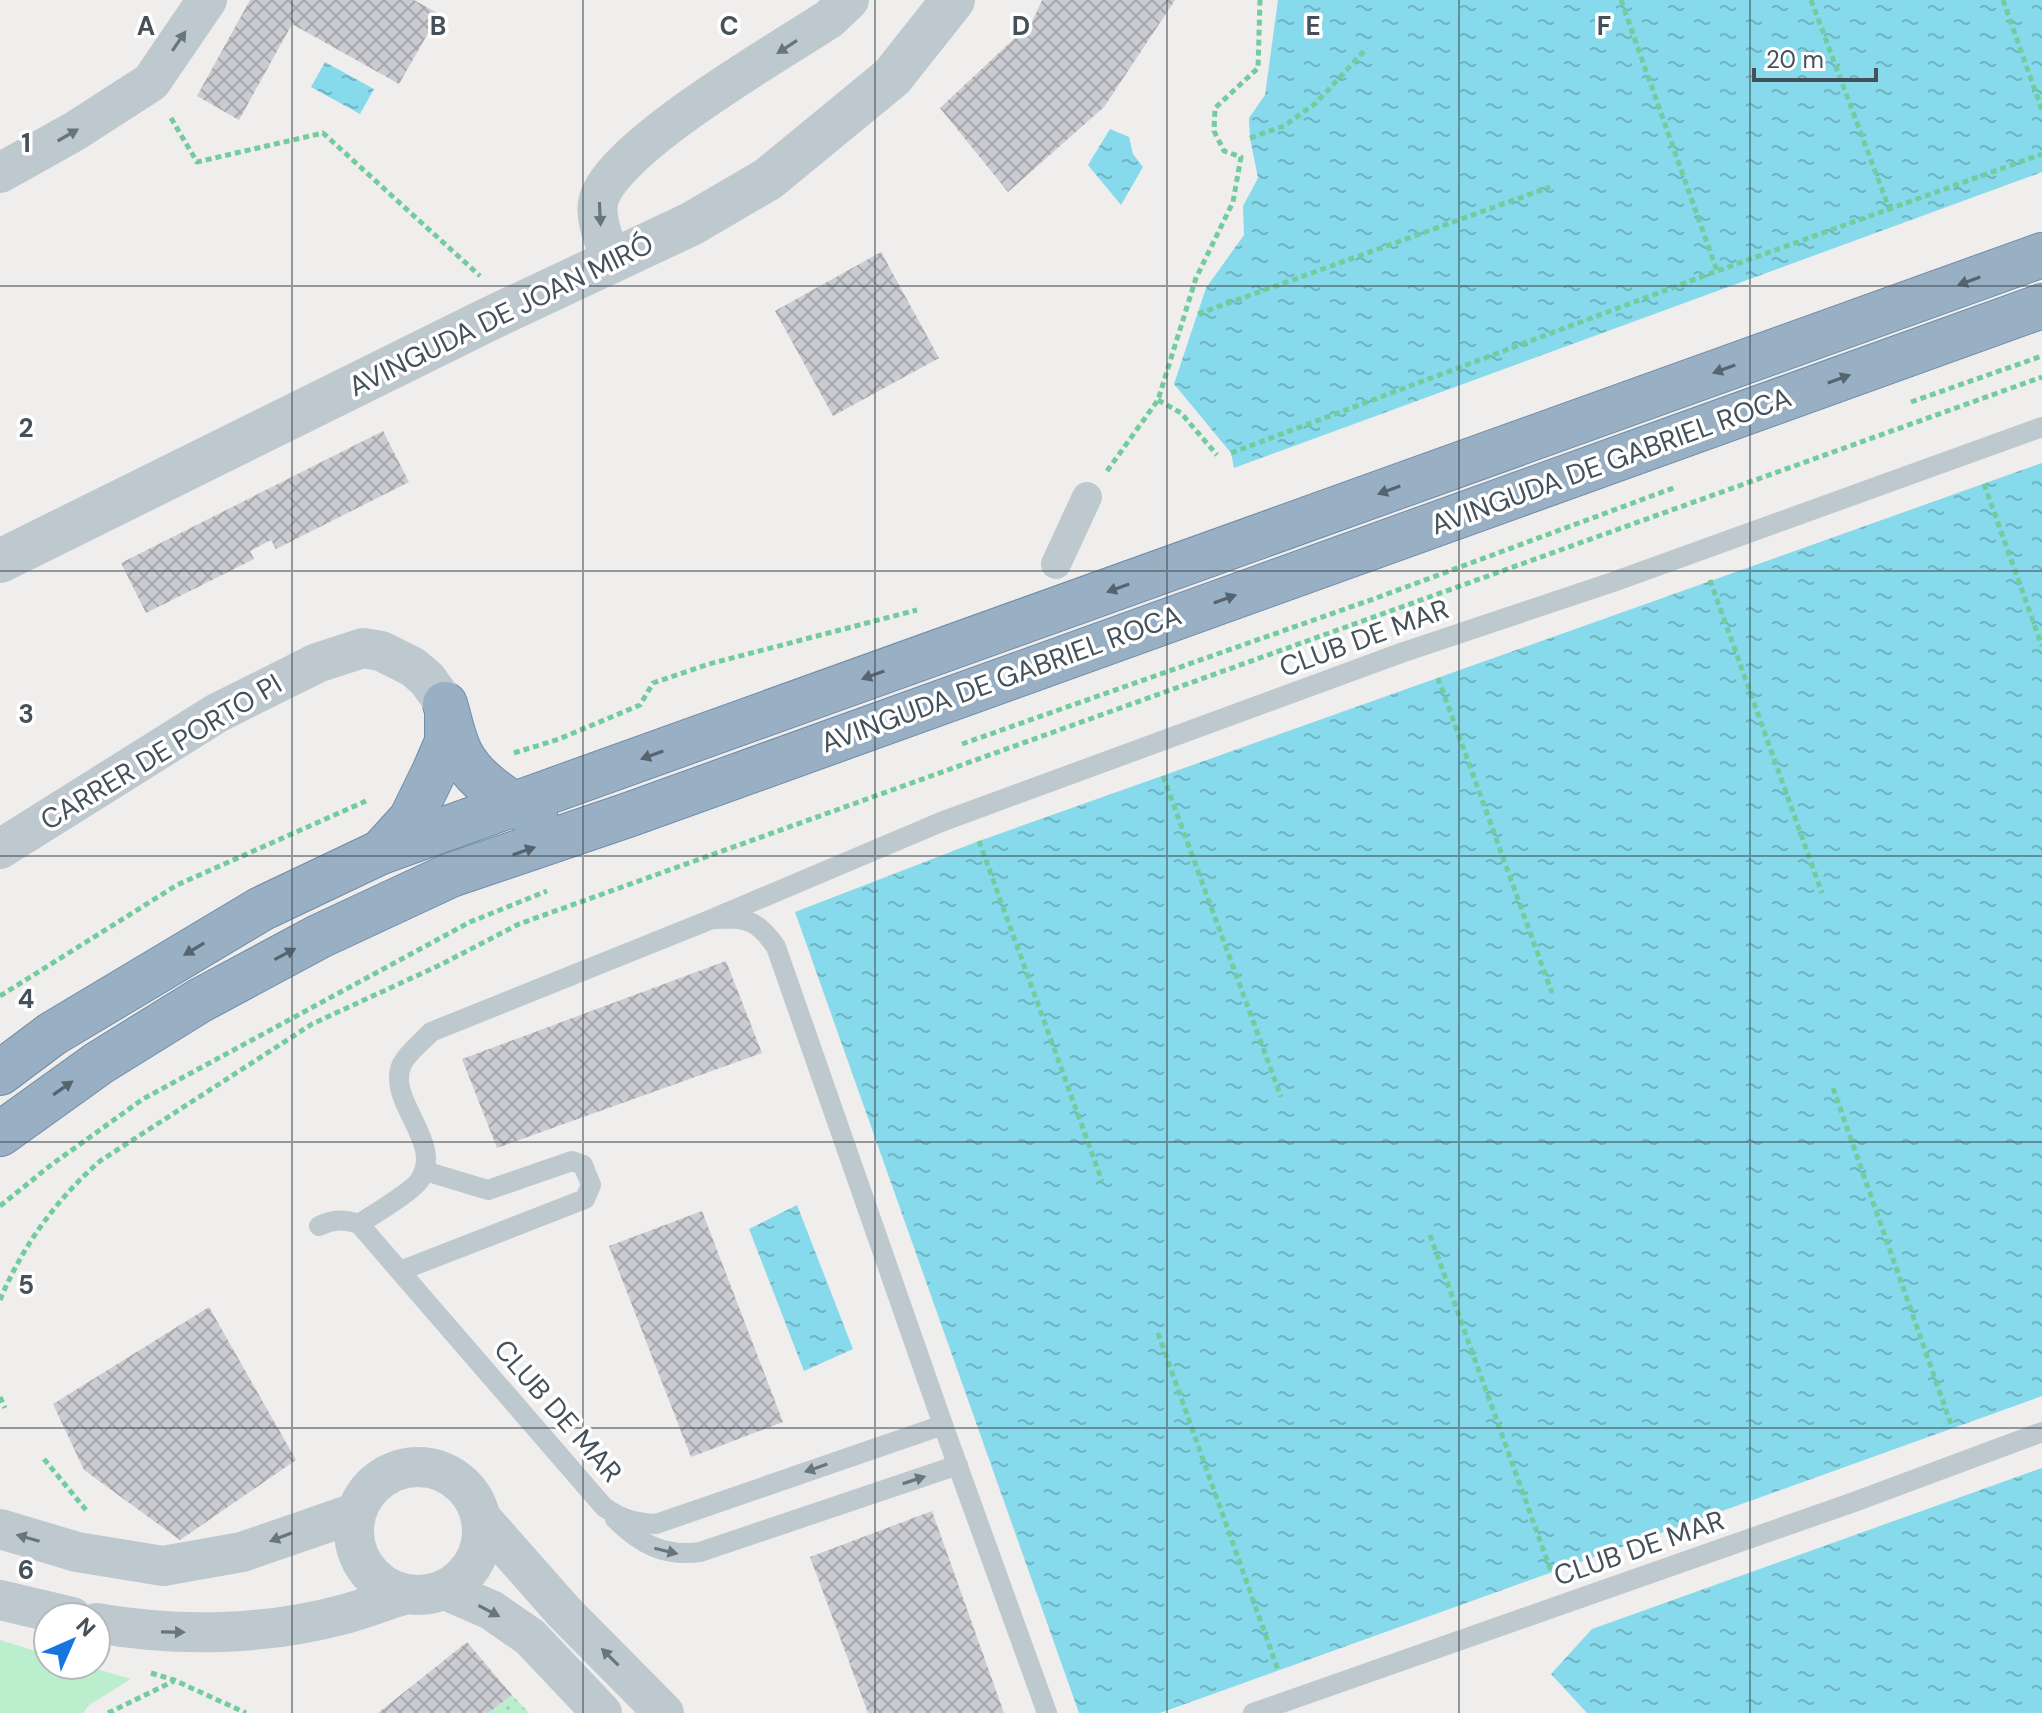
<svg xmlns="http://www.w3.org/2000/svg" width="2042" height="1713" viewBox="0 0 2042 1713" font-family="'DM Sans',sans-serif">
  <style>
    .grass { fill: url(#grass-dots) }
    .park { fill: #baeecc }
    .water { fill: url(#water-ripples) }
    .building { fill: url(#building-cross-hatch) }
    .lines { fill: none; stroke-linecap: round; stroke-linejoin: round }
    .trunk-casing { stroke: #6f8ca8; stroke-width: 46 }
    .path { stroke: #72cc9d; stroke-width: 5; stroke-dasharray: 6 4; stroke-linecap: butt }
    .service { stroke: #bdc8cf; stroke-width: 20 }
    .pedestrian { stroke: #bdc8cf; stroke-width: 30 }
    .minor { stroke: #bdc8cf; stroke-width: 40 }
    .tertiary { stroke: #bdc8cf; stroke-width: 44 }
    .trunk { stroke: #98afc4; stroke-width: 44 }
    .oneway { fill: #69757d }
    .oneway2 { fill: #56646f }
    .grid { fill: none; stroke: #45515a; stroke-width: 2; stroke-opacity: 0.55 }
    .labels { text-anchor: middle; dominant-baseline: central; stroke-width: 7; stroke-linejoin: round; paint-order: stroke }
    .street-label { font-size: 28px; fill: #45515a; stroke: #fff }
    .grid-label { font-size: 26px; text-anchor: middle; font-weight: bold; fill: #45515a; stroke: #fff; stroke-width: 7; stroke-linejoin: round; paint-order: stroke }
  </style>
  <defs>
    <pattern id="grass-dots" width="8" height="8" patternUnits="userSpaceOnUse" patternTransform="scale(2)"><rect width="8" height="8" fill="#baeecc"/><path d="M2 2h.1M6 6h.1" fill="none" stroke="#a1ceb1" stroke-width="1.8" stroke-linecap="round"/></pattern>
    <pattern id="water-ripples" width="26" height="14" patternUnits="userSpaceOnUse" patternTransform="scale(2)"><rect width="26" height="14" fill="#87daec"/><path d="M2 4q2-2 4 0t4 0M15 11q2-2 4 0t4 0" fill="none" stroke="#70b3c2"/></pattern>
    <pattern id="building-cross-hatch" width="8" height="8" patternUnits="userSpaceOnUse" patternTransform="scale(2)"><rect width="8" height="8" fill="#caccd2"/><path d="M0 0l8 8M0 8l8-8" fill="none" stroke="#a6a8ad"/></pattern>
  </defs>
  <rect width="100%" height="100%" fill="#f0eded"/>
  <!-- grass -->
  <polygon class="grass" points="512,1695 529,1713 488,1713"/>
  <!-- park -->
  <polygon class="park" points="0,1640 48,1655 48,1665 83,1665 131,1679 89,1705 83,1713 0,1713"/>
  <!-- water -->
  <g class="water">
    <polygon points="1278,0 2042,0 2042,172 1234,468 1231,453 1174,384 1206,288 1244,235 1243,206 1258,178 1250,138 1249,118 1265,95"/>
    <polygon points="325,62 374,89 360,114 311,87"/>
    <polygon points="1110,129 1129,137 1133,154 1143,167 1121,205 1088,165"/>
    <polygon points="2042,463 2042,1396 1160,1713 1079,1713 795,912 979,841"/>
    <polygon points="797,1205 853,1349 804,1371 749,1229"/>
    <polygon points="2042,1468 2042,1713 1587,1713 1551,1674 1592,1629"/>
  </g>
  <!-- building -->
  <g class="building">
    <polygon points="250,0 414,0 439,14 399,84 292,24 239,120 197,96"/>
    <polygon points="1042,0 1175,0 1104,107 1008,192 940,108 1032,22"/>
    <polygon points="881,252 939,358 833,416 775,311"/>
    <polygon points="383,431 409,482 276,549 271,540 250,551 254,559 146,613 121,563"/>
    <polygon points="726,961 762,1053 497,1148 462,1059"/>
    <polygon points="702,1211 783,1422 691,1457 609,1246"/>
    <polygon points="209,1307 296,1460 180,1540 84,1470 53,1404"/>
    <polygon points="932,1511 1004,1713 868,1713 810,1557"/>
    <polygon points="467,1642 512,1695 488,1713 378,1713"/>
  </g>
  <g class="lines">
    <!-- trunk casing -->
    <g class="trunk-casing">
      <g id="trunk">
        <path d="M445,704C450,720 453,739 461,754C475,781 508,802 535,815"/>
        <polyline points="381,852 411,819 434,772 447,742 447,715"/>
        <polyline points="0,1073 52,1034 261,909 381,852 2042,255"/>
        <polyline points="0,1134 99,1063 199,1001 320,936 451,875 628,815 2042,306"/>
      </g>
    </g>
    <!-- path -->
    <g class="path">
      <polyline points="1621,0 1717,271"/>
      <polyline points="1811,0 1890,211"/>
      <polyline points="2003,0 2042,110"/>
      <polyline points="171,118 197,162 323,133 480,276"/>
      <polyline points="1250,138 1284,126 1316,103 1367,48"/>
      <polyline points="1198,314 1550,187"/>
      <polyline points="1158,400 1181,413 1217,455"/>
      <polyline points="1911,402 2042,356"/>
      <polyline points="1231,453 1717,271 2042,154"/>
      <polyline points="1107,471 1158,400 1196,278 1233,202 1241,157 1224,151 1214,131 1215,108 1258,68 1260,0"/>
      <polyline points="1984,484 2042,646"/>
      <polyline points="1710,580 1822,893"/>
      <polyline points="1438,678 1552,993"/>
      <polyline points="962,744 1379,597 1676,487"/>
      <polyline points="514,753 559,739 640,705 653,683 709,664 917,610"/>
      <polyline points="1163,776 1281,1097"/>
      <polyline points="979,841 1102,1181"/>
      <polyline points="0,996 177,885 366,801"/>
      <polyline points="1833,1088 1952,1427"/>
      <polyline points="0,1206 51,1165 143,1099 470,922 547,891"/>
      <polyline points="1430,1235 1551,1571"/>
      <path d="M0,1300C23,1245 56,1200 100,1161L312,1024L440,965L519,924L2042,377"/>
      <polyline points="1158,1333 1278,1670"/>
      <polyline points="0,1397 5,1408"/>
      <polyline points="44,1459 86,1510"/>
      <polyline points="151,1673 174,1680 246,1713"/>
      <polyline points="108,1713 174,1681"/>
    </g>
    <!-- service -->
    <g class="service">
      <path d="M359,1224C374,1214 410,1193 419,1181C446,1143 385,1101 402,1064C408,1052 422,1042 431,1032L712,919"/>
      <path d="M319,1226C334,1219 344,1219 359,1224L604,1507C621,1519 635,1523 656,1524L943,1425"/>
      <polyline points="400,1271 585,1199 591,1185 583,1165 572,1161 488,1190 425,1171"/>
      <path d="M615,1519C640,1544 664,1557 700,1552L958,1465"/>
      <path d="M1047,1713L943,1425L776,947C756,918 746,918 712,919L941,822L1401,653L1613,582L2042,427"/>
      <polyline points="1253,1713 1854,1502 2042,1432"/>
    </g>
    <!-- pedestrian -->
    <polyline class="pedestrian" points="1056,564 1087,497"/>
    <!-- minor -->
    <g class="minor">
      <polyline points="0,173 75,131 151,82 207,0"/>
      <path d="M612,262C606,244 595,222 598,203C607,150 780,51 829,19L849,0"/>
      <polyline points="0,849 217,713 317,663 363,648 381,651 413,667 427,679 445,704"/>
      <circle cx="418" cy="1531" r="64"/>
      <polyline points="481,1518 564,1612 664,1713"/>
      <polyline points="0,1529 77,1552 163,1566 242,1552 355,1513"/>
      <polyline points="445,1590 491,1610 530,1637 602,1713"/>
      <polyline points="0,1600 72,1617"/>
      <path d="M96,1623C177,1637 264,1636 345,1614C364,1609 383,1601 403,1595"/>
    </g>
    <!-- tertiary -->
    <polyline class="tertiary" points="0,561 489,319 691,224 768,179 892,77 953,0"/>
    <!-- trunk -->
    <use href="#trunk" class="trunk"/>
  </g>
  <!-- one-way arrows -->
  <defs><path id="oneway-solid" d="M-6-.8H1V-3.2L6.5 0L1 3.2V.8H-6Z" transform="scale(2)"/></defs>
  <g class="oneway">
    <use href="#oneway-solid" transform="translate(179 41) rotate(-56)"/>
    <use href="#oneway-solid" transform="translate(787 47) rotate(147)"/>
    <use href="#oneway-solid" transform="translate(68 135) rotate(-30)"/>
    <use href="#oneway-solid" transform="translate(600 214) rotate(87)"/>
    <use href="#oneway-solid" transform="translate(816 1468) rotate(161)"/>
    <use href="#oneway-solid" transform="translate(914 1480) rotate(-18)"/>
    <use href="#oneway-solid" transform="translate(281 1537) rotate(159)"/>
    <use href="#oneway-solid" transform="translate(28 1538) rotate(-164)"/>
    <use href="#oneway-solid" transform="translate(666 1551) rotate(13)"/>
    <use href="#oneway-solid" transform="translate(489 1611) rotate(28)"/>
    <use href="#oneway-solid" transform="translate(173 1632) rotate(1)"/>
    <use href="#oneway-solid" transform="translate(610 1657) rotate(-135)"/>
  </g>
  <g class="oneway2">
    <use href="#oneway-solid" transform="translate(1969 281) rotate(160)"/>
    <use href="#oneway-solid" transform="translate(1724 369) rotate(160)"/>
    <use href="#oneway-solid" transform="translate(1839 379) rotate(-20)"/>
    <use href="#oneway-solid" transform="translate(1389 490) rotate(160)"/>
    <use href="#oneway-solid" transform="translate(1118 588) rotate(160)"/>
    <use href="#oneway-solid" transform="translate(1225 599) rotate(-20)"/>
    <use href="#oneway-solid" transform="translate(873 675) rotate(160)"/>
    <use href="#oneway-solid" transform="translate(652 755) rotate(160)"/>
    <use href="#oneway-solid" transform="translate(524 851) rotate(-19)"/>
    <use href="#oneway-solid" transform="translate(194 949) rotate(149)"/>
    <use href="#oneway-solid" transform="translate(285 954) rotate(-28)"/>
    <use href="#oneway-solid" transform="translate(63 1088) rotate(-35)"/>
  </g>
  <!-- grid -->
  <path class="grid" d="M292,0V1713M583,0V1713M875,0V1713M1167,0V1713M1459,0V1713M1750,0V1713M0,286H2042M0,571H2042M0,856H2042M0,1142H2042M0,1428H2042"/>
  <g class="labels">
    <!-- street labels -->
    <g class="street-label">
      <text transform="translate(501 315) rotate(-26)">AVINGUDA DE JOAN MIRÓ</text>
      <text transform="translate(1611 461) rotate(-20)">AVINGUDA DE GABRIEL ROCA</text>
      <text transform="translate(1364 638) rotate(-20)">CLUB DE MAR</text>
      <text transform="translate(1001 679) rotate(-20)">AVINGUDA DE GABRIEL ROCA</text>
      <text transform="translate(161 752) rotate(-31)">CARRER DE PORTO PI</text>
      <text transform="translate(558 1411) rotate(49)">CLUB DE MAR</text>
      <text transform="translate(1639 1548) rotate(-19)">CLUB DE MAR</text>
    </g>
  </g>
  <g class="grid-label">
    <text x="146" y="35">A</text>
    <text x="438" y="35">B</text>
    <text x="729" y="35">C</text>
    <text x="1021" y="35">D</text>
    <text x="1313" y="35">E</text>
    <text x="1604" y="35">F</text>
    <text x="26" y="152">1</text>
    <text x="26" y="437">2</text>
    <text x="26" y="723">3</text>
    <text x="26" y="1008">4</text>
    <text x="26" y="1294">5</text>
    <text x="26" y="1579">6</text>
  </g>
  <!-- north arrow -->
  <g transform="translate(72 1641) rotate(45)"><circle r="38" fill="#ffffff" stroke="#b5b9bd" stroke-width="2"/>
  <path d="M0-6L14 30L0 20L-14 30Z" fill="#1875df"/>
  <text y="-12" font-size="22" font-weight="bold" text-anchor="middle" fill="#45515a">N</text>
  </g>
  <!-- scale -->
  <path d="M1754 68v12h122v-12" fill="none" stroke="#45515a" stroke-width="4"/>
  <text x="1766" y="68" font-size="24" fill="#45515a" stroke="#ffffff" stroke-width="6" paint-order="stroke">20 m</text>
</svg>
